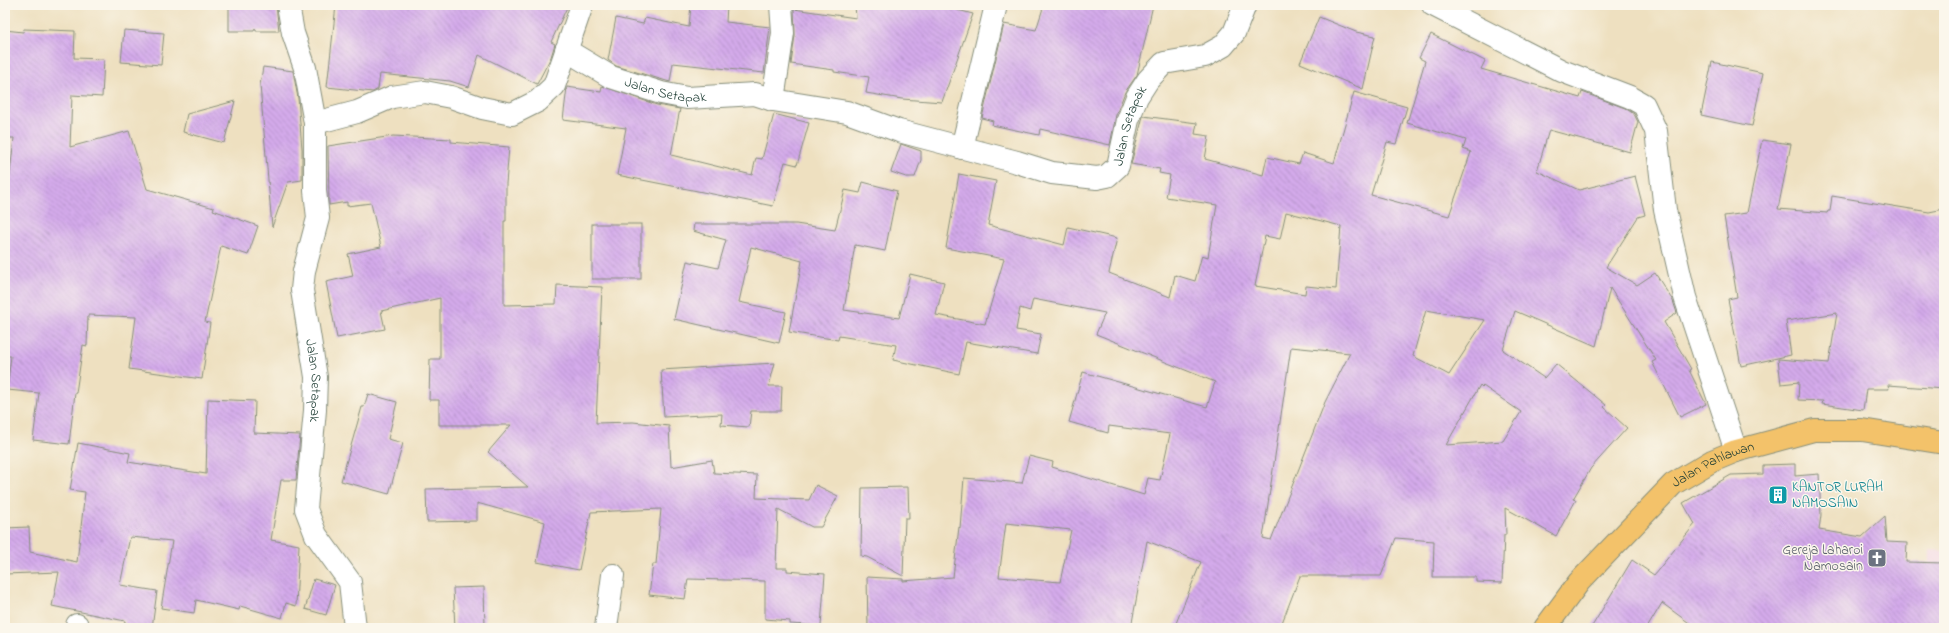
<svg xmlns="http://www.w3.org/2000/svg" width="1949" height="633" viewBox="0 0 1949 633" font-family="'Indie Flower',sans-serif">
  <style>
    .built { fill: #f2cfe2 }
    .building { fill: url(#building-back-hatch); fill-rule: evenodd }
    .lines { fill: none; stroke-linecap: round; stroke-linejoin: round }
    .street-casing { stroke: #868e7a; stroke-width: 24 }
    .highway-casing { stroke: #868e7a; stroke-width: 24 }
    .street { stroke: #fff; stroke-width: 22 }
    .highway { stroke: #f3c26a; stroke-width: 22 }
    .labels { text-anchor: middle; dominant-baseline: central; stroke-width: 3; stroke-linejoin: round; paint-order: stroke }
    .street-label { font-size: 14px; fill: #1f3d34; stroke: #fbf7ec }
    .culture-label { font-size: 14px; fill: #0d838f; stroke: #fbf7ec; text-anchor: start }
    .worship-label { font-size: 14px; fill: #5b616d; stroke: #fbf7ec; text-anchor: end }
  </style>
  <defs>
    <pattern id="building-back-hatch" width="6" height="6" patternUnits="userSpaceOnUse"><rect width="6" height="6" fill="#d4aaeb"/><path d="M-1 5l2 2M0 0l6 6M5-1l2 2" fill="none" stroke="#ab8cbf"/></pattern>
  </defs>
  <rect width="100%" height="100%" fill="#fbf7ec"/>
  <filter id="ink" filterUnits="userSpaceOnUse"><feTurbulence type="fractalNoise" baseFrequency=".025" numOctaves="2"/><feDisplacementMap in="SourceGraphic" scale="8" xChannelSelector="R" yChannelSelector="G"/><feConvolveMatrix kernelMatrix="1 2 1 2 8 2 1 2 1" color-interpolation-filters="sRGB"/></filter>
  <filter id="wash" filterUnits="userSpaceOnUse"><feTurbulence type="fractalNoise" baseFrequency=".012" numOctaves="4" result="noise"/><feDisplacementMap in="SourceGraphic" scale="16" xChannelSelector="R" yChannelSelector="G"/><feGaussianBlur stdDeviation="0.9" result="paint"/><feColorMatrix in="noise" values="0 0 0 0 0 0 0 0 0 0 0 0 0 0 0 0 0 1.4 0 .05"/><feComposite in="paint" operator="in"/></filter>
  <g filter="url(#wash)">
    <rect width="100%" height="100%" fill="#eee0c0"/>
    <!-- built -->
    <polygon class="built" points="1930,550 1944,551 1944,628 1928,628"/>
    <g id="blocks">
      <!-- building -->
      <g class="building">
        <polygon points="229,5 276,5 279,31 256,31 255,28 254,31 229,31"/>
        <polygon points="336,5 568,5 551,42 555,44 551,57 537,84 479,55 469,87 450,81 380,74 378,89 373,92 327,87"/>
        <polygon points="691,5 727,5 726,22 770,27 764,73 673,63 670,82 616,66 608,60 616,18 643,24 645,18 689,27"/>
        <polygon points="855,5 938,5 973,14 942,102 902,99 866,93 869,77 834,72 834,70 791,64 795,35 794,9 856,18"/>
        <polygon points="1044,5 1153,5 1137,75 1125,92 1116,115 1110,145 1040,129 1039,135 992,125 993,121 982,118 1004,24 1036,30"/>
        <polygon points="1319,17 1356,32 1375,36 1363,89 1300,63"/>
        <polygon points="24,29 75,31 74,58 104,59 102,97 72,95 70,147 129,131 147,189 214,208 213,210 258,226 248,255 221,246 205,322 210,323 202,379 129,369 136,317 88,315 87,346 83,345 76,393 75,393 69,444 33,440 39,393 7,390 11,356 5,356 5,200 7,200 14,138 5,138 5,30 23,32"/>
        <polygon points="124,30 164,33 161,65 121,62"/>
        <path d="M1431,34L1485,61L1481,69L1580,98L1582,92L1625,108L1634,114L1638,122L1630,152L1549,130L1537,171L1579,190L1635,176L1645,215L1638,217L1606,267L1637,285L1655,273L1673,301L1677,313L1664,322L1691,369L1689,370L1706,404L1680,417L1652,362L1656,360L1610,288L1596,346L1515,311L1503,350L1544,378L1556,364L1606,405L1604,407L1627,428L1591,468L1573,499L1576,500L1556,536L1505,508L1506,535H1504L1502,583L1476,582V577H1433L1434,541L1396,538L1381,576H1300L1280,628H1174L1201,562L1147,541L1131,628H868L867,577L903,579V581L953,577L959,527L960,528L964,478L1022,483L1029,456L1053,462L1052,467L1144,495L1148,478L1160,480L1170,434L1109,426L1108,433L1069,422L1083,372L1207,407L1215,382L1096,334L1105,313L1033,299L1030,311L1020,308L1016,330L1041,334L1037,354L966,342L959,374L893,360L896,345L839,336L838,340L789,332L802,261L751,247L739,302L786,312L779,343L674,319L687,261L718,268L726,240L693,231L694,224H796L835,230L845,190L860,193L863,182L897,191L885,251L855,245L844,310L899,318L910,274L944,282L936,315L985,324L1004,259L946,248L959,174L996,181L988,225L1064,245L1068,227L1117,238L1109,273L1170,297L1175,275L1195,281L1202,255L1208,257L1217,205L1166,197L1170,175L1159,173L1160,169L1131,164L1143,116L1197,123L1195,134L1209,136L1205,159L1263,175L1267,157L1299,164L1303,153L1334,163L1354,92L1407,107L1396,144L1387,142L1371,195L1449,216L1471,152L1463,149L1466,140L1407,123L1425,61L1419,58ZM1286,212L1341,226L1336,289L1306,286L1305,294L1255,286L1265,236L1280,239ZM1426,310L1485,320L1449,375L1413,356ZM1291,347L1350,353L1325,402L1271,540L1263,538ZM1480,385L1482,387L1483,386L1521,412L1503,441L1446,445ZM1006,523L1071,530L1060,582L999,577Z"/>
        <polygon points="1712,62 1763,73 1752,126 1701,115"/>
        <polygon points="263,67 293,71 298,98 302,149 302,180 288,182 272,227 260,85"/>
        <polygon points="602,86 657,105 680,109 671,155 752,175 756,158 762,159 774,114 809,123 797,165 785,162 773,206 617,175 626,128 563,120 567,87 601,92"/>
        <polygon points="235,101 224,143 183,132 187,114"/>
        <polygon points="393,136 451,139 451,142 509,147 506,184 506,221 504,221 504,305 556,304 557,285 602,287 596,423 633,422 669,426 671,467 712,460 714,473 757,475 756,498 809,500 816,485 838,496 821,527 812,527 778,509 776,568 787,568 787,571 825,574 821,626 790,624 790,621 765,619 765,581 688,579 685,599 649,595 653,564 656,564 661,509 591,512 579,570 537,562 545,522 477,503 477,521 427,522 426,489 528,487 488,452 511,425 439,425 439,400 429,400 430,359 440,359 440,298 381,311 385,329 337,338 326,282 353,276 348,254 381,247 371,203 347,206 347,202 329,205 328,146"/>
        <polygon points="1762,140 1791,144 1778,209 1827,213 1828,211 1830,211 1832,196 1929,212 1944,209 1944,389 1888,385 1889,389 1866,389 1863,410 1822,404 1823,401 1798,400 1799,382 1781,384 1778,359 1829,363 1837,313 1786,321 1791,355 1741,366 1728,299 1737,297 1724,216 1747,213"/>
        <polygon points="901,144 921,151 921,160 915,177 906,177 891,172"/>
        <rect x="592" y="224" width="49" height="55"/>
        <polygon points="775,363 769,386 782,386 781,411 751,411 749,427 721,425 722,414 664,417 661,370"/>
        <polygon points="368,394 397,402 388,439 403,443 389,494 341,481 362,407 364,407"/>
        <polygon points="208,399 255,401 254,433 300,435 296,480 281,480 271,540 299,545 296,606 286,603 282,618 240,606 239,610 196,600 194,613 161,608 172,541 130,537 120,585 157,591 152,628 124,628 125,621 52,606 59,572 5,574 5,528 29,527 30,552 77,562 85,492 70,490 78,443 130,453 128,462 206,474"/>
        <polygon points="1795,464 1795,476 1819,474 1821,515 1819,530 1862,537 1885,516 1887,542 1907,543 1906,562 1944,563 1944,628 1696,628 1662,603 1647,628 1591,628 1632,560 1654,575 1695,524 1683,503 1731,475 1763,474 1763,465"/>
        <polygon points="908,487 909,518 905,518 903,576 867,557 861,556 862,488"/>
        <polygon points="314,579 335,585 326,615 305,609"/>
        <polygon points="484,587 485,628 455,628 453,588"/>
      </g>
    </g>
  </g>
  <g filter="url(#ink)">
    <use href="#blocks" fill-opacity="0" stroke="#868e7a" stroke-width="1"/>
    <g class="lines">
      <!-- street casing -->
      <g class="street-casing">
        <g id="street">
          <path id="s1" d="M288,5L293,33L305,68L315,123V191L318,218L304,271L302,290L316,377L315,410L306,509L316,535L350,582L355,628"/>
          <polyline points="1433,5 1562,71 1630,97 1644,105 1656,131 1665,210 1685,297 1736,451"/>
          <path id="s2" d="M566,50L611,77L661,93L687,98L755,94L773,100L847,112L899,131L1017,162L1052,173L1097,178L1107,176L1118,166L1128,120L1137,97L1148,80L1164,63L1205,56L1223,46L1234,33L1245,5"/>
          <polyline points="773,100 783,33 781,5"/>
          <polyline points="315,123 357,112 392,97 425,92 451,97 482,108 512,114 538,101 554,86 582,5"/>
          <polyline points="962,148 996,5"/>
          <polyline points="77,625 78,628"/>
          <polyline points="606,628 613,575"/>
        </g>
      </g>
      <!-- highway casing -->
      <g class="highway-casing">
        <g id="highway">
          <path id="s3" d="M1545,628L1579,582L1673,484L1712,461L1736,451L1814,430H1862L1944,443"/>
        </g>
      </g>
      <!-- street -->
      <use href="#street" class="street"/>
      <!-- highway -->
      <use href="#highway" class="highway"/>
    </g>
  </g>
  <!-- icons -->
  <defs>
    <g id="building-square" transform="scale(1)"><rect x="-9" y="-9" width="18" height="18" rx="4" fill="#0f9aa8" stroke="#fbf7ec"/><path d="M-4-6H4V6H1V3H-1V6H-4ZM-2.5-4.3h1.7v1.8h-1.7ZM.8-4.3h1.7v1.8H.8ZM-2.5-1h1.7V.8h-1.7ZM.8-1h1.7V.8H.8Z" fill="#fff"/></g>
    <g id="church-square" transform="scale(1)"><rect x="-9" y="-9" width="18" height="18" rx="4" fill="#6b7280" stroke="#fbf7ec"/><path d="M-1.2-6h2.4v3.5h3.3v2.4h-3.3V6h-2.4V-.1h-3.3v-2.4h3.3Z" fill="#fff"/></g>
  </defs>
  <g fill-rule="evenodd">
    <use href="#building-square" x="1778" y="495"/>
    <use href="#church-square" x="1877" y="558"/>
  </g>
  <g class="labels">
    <!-- street labels -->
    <g class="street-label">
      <text stroke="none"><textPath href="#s2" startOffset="109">Jalan Setapak</textPath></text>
      <text stroke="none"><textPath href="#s2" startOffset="620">Jalan Setapak</textPath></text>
      <text stroke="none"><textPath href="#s1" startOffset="382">Jalan Setapak</textPath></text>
      <text stroke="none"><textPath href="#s3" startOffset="238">Jalan Pahlawan</textPath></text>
    </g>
    <!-- culture labels -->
    <g class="culture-label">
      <text x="1792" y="487">KANTOR LURAH<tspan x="1792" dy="16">NAMOSAIN</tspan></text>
    </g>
    <!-- worship labels -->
    <g class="worship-label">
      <text x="1863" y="550">Gereja Laharoi<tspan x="1863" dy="16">Namosain</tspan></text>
    </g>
  </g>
  <!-- margin -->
  <rect width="1949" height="633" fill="none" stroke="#fbf7ec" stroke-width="20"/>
</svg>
